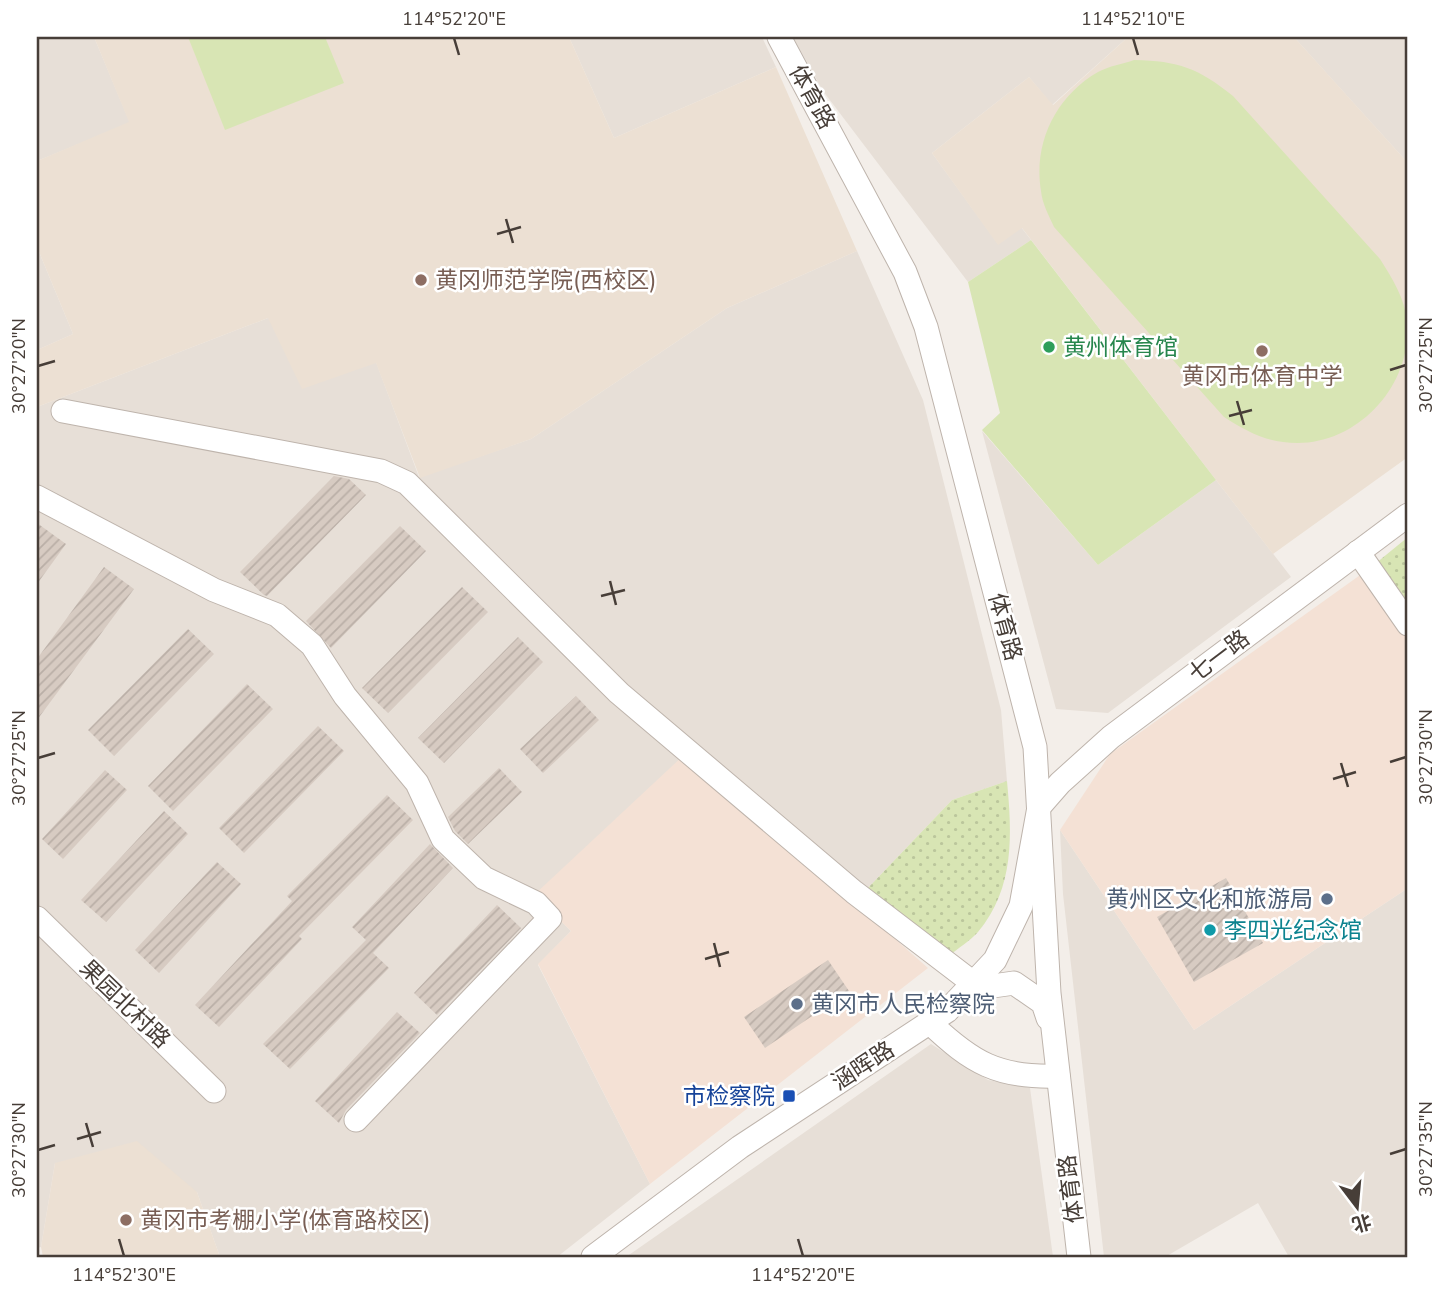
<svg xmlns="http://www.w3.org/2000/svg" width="1445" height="1294" viewBox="0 0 1445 1294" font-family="'Nunito Sans','Noto Sans SC',sans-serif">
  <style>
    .residential { fill: #e7dfd7 }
    .commercial { fill: #f4e1d5 }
    .education { fill: #ece0d3 }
    .green { fill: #d8e5b4 }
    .park { fill: url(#park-dots) }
    .building { fill: url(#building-hatch) }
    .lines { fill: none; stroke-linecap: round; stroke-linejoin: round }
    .minor-casing { stroke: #beb4ac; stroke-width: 25 }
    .minor { stroke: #fff; stroke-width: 23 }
    .ticks { fill: none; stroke: #473e38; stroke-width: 2.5 }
    .education-dot { fill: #8d6e63; stroke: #fff; stroke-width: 2.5 }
    .leisure-dot { fill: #2e9e5b; stroke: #fff; stroke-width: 2.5 }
    .service-dot { fill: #5c6f8a; stroke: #fff; stroke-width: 2.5 }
    .culture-dot { fill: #0f9aa8; stroke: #fff; stroke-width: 2.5 }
    .transit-dot { fill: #1a4fb4; stroke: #fff; stroke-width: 2.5 }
    .labels { text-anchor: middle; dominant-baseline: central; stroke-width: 5; stroke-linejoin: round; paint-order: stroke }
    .street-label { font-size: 23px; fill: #473e38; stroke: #fff }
    .education-label { font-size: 23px; fill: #785e54; stroke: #fff; text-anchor: start }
    .leisure-label { font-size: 23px; fill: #27864d; stroke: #fff; text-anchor: start }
    .service-label { font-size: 23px; fill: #4e5e75; stroke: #fff; text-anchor: end }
    .culture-label { font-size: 23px; fill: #0d838f; stroke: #fff; text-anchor: start }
    .transit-label { font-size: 23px; fill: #164399; stroke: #fff; text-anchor: end }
    .neatline { fill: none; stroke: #473e38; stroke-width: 2.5 }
    .ticks-label { font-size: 18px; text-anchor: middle; fill: #473e38 }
  </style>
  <defs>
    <pattern id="park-dots" width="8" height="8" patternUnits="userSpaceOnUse" patternTransform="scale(1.75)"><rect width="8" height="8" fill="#d8e5b4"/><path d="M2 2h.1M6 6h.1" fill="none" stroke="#bbc69c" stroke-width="1.8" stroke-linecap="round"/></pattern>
    <pattern id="building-hatch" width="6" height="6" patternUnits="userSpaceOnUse" patternTransform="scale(1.75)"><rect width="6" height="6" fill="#d7cbc2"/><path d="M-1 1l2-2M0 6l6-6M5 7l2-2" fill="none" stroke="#baafa7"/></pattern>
  </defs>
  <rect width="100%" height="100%" fill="#f3eee9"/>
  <!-- residential -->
  <g class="residential">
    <polygon points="37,37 94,37 130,123 37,161"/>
    <polygon points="569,37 762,37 776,67 614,138"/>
    <polygon points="793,37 1128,37 1052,105 1029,77 932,153 998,244 1021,227 1031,240 968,282 823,91"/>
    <polygon points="1294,37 1408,37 1408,163 1330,77"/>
    <polygon points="37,247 73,334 37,350"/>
    <polygon points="857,251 923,400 1001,710 1007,781 952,800 866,890 535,895 571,931 538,965 650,1184 557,1257 220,1257 197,1192 55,1163 41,1247 37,1248 37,407 268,318 376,362 419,477 531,439 727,308"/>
    <polygon points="982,431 1098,565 1216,480 1291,577 1108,713 1056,709"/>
    <polygon points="1060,830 1194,1030 1408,888 1408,1257 1289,1257 1258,1203 1165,1257 1104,1257 1063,894"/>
    <polygon points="931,1044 988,1080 1030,1088 1053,1257 626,1257"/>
  </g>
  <!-- commercial -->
  <g class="commercial">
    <polygon points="1370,568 1408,638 1408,888 1194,1030 1060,830 1110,754"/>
    <polygon points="685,754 928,968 650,1184 538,964 571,931 534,895"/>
  </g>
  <!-- education -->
  <g class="education">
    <polygon points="94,37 569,37 614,138 776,67 857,251 727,308 531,439 420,478 376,363 302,389 268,318 37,407 37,350 73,334 37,247 37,161 129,122"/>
    <polygon points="1128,37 1294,37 1408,163 1408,457 1273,554 1022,228 998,245 932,153 1029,77 1053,105"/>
    <polygon points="137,1141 197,1192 220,1257 43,1257 41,1247 55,1163"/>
  </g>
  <!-- green -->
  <g class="green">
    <polygon points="188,37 325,37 344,83 225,130"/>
    <path d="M1134,60C1179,61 1198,68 1233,96L1380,259C1392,278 1405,298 1407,322C1413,389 1351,452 1283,442C1260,439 1243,429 1224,417L1054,227C1049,216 1042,203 1041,191C1033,143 1056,96 1098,72C1109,66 1123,64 1134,60Z"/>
    <polygon points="1031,240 1216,480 1098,565 982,430 1000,413 968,282"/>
  </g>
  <!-- park -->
  <g class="park">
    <polygon points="1408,537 1408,638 1370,568"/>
    <path d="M1007,781C1012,834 1015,888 978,932C970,941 958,948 949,956L866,890L952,800Z"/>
  </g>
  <!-- building -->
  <g class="building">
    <polygon points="334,476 349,479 366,495 267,596 264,595 240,572"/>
    <polygon points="37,523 66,544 37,584"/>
    <polygon points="400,526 426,551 331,648 306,621"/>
    <polygon points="104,567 134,589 37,720 37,659"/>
    <polygon points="462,587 488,612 388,713 362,688"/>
    <polygon points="188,629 214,654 114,756 88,730"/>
    <polygon points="518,637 543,662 444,763 418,738"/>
    <polygon points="247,684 273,709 173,811 148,786"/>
    <polygon points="576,696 599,720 543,773 520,749"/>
    <polygon points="318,726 344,751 244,853 219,828"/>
    <polygon points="499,768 522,792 468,844 455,831 448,817"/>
    <polygon points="105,770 127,790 63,859 42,839"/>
    <polygon points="387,795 413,820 299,936 302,939 219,1027 195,1005 292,901 287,896"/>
    <polygon points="164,811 188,834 106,922 81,900"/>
    <polygon points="430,844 453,868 373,953 389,968 290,1069 263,1044 366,940 352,927"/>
    <polygon points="217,862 241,884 159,973 135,950"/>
    <polygon points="1226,878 1263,943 1194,982 1157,917"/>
    <polygon points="497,905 521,928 437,1015 414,993"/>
    <polygon points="828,960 849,991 765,1048 744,1017"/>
    <polygon points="397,1012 420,1033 346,1110 339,1123 315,1101"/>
  </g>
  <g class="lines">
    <!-- minor casing -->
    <g class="minor-casing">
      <g id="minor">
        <polyline points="779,37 905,272 926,327 1035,747 1049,993 1079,1257"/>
        <polyline points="63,411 381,471 407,483 619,693 854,892 973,983"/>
        <polyline points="37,497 214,590 277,615 312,645 345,696 417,783 443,839 484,878 536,903 550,918 356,1120"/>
        <polyline points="1358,552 1408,624"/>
        <polyline points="37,918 214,1091"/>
        <polyline points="967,998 986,987 1014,983 1043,1003 1048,1018"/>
        <path d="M929,1022C972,1063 998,1078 1058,1076"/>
        <polyline points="593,1257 740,1147 947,1011 995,960 1021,906 1039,807 1060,783 1111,737 1408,515"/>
      </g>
    </g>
    <!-- minor -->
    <use href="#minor" class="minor"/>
  </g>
  <!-- ticks -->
  <path class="ticks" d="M454,38L459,55M1133,38L1138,55M506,219L513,243M497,234L521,227M38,366L55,361M1390,370L1406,365M1237,401L1244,425M1229,416L1252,410M610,581L616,605M601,596L625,590M38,758L55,753M1390,762L1406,757M1341,763L1348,787M1333,779L1356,772M714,943L720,967M705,959L729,952M86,1123L93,1147M77,1139L101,1132M38,1150L55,1145M1390,1154L1406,1149M119,1239L124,1256M798,1239L803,1256"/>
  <!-- markers -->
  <g class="education-dot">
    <circle cx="421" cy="280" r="7"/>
    <circle cx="1262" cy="351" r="7"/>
    <circle cx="126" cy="1220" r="7"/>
  </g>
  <circle class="leisure-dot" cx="1049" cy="347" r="7"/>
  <g class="service-dot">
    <circle cx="1327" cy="899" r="7"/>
    <circle cx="797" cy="1004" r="7"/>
  </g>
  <circle class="culture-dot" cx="1210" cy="930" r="7"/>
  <rect class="transit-dot" x="782" y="1089" width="14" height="14" rx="3.5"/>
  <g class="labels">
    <!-- street labels -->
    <g class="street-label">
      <text transform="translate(812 97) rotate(61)">体育路</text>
      <text transform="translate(1005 627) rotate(75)">体育路</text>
      <text transform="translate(1219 656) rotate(-37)">七一路</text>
      <text transform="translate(125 1004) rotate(44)">果园北村路</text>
      <text transform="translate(863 1066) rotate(-33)">涵晖路</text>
      <text transform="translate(1071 1189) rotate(-97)">体育路</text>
    </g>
    <!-- education labels -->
    <g class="education-label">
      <text x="435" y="280">黄冈师范学院(西校区)</text>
      <text x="1262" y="376" text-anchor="middle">黄冈市体育中学</text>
      <text x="140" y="1220">黄冈市考棚小学(体育路校区)</text>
    </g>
    <!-- leisure labels -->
    <g class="leisure-label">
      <text x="1063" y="347">黄州体育馆</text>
    </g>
    <!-- service labels -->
    <g class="service-label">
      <text x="1313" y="899">黄州区文化和旅游局</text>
      <text x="811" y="1004" text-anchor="start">黄冈市人民检察院</text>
    </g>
    <!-- culture labels -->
    <g class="culture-label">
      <text x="1224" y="930">李四光纪念馆</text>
    </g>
    <!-- transit labels -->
    <g class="transit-label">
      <text x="775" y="1096">市检察院</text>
    </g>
  </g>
  <!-- border -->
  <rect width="1445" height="1294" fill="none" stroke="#ffffff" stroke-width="77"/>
  <!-- north arrow -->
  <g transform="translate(1357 1207) rotate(164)" stroke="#ffffff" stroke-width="5" paint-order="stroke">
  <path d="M0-5L12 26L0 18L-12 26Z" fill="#473e38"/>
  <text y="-10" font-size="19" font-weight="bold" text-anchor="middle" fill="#473e38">北</text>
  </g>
  <rect x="38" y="38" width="1368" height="1218" class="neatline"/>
  <g class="ticks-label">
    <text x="454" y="25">114°52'20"E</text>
    <text x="1133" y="25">114°52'10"E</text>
    <text transform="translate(1426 365) rotate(-90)" y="6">30°27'25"N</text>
    <text transform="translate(19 366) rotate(-90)" y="6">30°27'20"N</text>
    <text transform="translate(1426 757) rotate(-90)" y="6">30°27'30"N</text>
    <text transform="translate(19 758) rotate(-90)" y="6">30°27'25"N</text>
    <text transform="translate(1426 1149) rotate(-90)" y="6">30°27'35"N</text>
    <text transform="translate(19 1150) rotate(-90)" y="6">30°27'30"N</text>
    <text x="124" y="1281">114°52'30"E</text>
    <text x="803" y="1281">114°52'20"E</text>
  </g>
</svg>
